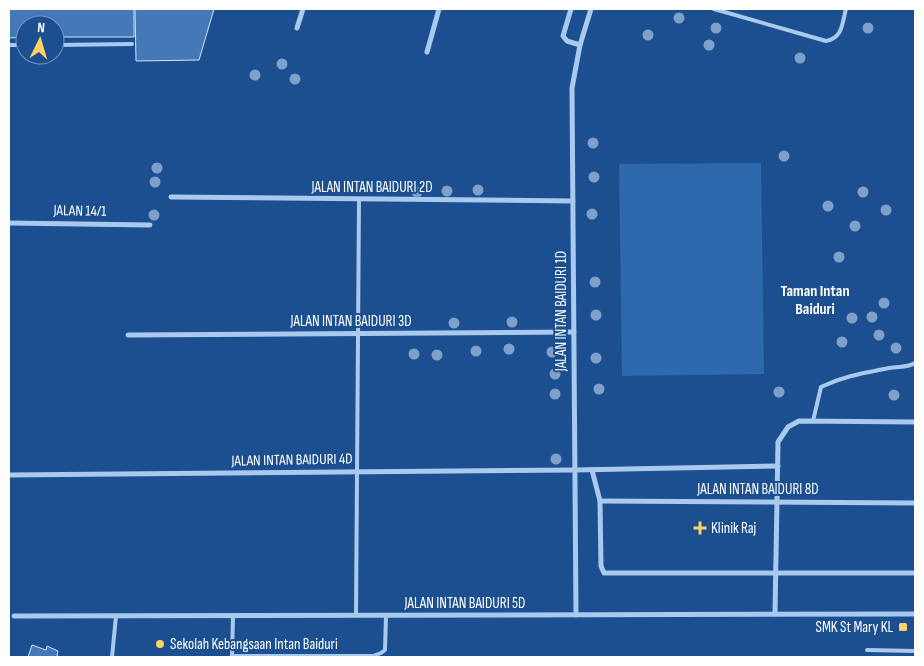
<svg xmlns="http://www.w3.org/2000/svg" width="924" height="666" viewBox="0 0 924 666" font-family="'Sofia Sans Condensed',sans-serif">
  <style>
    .green { fill: #2e69ad }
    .building { fill: #4478b7; stroke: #cfe3fa }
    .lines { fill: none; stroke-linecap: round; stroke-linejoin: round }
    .service { stroke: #a9c9ee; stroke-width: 4 }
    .minor { stroke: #a9c9ee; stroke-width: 5 }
    .tree { fill: #7ea0ca }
    .poi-dot { fill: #ffd166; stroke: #1b4f8f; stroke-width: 2 }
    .labels { text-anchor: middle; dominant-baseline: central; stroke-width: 4; stroke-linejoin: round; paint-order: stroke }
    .street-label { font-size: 15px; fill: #fff; stroke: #1b4f8f }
    .poi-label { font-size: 15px; fill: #fff; stroke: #1b4f8f; text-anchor: start }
    .neighbourhood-label { font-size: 16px; font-weight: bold; fill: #fff; stroke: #1b4f8f }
  </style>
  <rect width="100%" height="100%" fill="#1b4f8f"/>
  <!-- green -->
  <polygon class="green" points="761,163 764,374 622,376 619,164"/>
  <!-- building -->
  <g class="building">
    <polygon points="9,9 134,9 134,37 55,37 55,25 25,25 25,37 9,38"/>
    <polygon points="135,9 214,9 199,60 136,61"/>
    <polygon points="32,645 46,650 47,646 58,651 57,656 61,657 28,657"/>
  </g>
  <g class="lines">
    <!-- service -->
    <g class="service">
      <path d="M714,9L826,41C843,38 842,23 846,9"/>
      <polyline points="9,45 25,45"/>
      <polyline points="55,45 132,44"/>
      <path d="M813,421L821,387C844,376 864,373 889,368C898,366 908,368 915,363"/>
      <polyline points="356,615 359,199"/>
      <polyline points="867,650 915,651"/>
      <polyline points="232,656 373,656 381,653 385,650 386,615"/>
      <polyline points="112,657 116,616"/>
      <polyline points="232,657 233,615"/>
    </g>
    <!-- minor -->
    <g class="minor">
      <polyline points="571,9 563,36 567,41 580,45"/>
      <polyline points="297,28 303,9"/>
      <polyline points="427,52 439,9"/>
      <polyline points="171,197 573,201"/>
      <polyline points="9,223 150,225"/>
      <polyline points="128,335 574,332"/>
      <polyline points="592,470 600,501 601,566 604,573 915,573"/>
      <polyline points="9,475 575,470 778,466"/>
      <polyline points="600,501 915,503"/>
      <polyline points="775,614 778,442 788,427 799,421 915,422"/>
      <polyline points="576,615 572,88 580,45 591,9"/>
      <polyline points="14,616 915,614"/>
    </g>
  </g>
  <!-- trees -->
  <g class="tree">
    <circle cx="679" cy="18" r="5.5"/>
    <circle cx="716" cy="28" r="5.5"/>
    <circle cx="868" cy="28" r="5.5"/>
    <circle cx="648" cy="35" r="5.5"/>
    <circle cx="709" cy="45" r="5.5"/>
    <circle cx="800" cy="58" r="5.5"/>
    <circle cx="282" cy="64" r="5.5"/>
    <circle cx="255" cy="75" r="5.5"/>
    <circle cx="295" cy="79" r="5.5"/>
    <circle cx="593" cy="143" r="5.5"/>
    <circle cx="784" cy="156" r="5.5"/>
    <circle cx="157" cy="168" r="5.5"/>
    <circle cx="594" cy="177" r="5.5"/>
    <circle cx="155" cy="182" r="5.5"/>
    <circle cx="478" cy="190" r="5.5"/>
    <circle cx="447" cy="191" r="5.5"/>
    <circle cx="417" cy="192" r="5.5"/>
    <circle cx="863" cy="192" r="5.5"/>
    <circle cx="828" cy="206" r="5.5"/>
    <circle cx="886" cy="210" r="5.5"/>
    <circle cx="592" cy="214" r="5.5"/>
    <circle cx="154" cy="215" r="5.5"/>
    <circle cx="855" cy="226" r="5.5"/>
    <circle cx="839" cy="257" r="5.5"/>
    <circle cx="595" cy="282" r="5.5"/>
    <circle cx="884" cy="303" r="5.5"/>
    <circle cx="596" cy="315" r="5.5"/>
    <circle cx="872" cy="317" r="5.5"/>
    <circle cx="852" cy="318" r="5.5"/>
    <circle cx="512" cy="322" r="5.5"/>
    <circle cx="454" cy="323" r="5.5"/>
    <circle cx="879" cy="335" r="5.5"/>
    <circle cx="842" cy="342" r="5.5"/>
    <circle cx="896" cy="348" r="5.5"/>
    <circle cx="509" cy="349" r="5.5"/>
    <circle cx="476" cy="351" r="5.5"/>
    <circle cx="552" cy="352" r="5.5"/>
    <circle cx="414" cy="354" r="5.5"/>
    <circle cx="437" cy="355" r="5.5"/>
    <circle cx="596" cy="358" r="5.5"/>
    <circle cx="555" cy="374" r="5.5"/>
    <circle cx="599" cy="389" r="5.5"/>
    <circle cx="779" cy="392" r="5.5"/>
    <circle cx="555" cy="394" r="5.5"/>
    <circle cx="894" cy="395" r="5.5"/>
    <circle cx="556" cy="459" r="5.5"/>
  </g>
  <!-- markers -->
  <g class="poi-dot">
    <path d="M697.5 520.5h5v5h5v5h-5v5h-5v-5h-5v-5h5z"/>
    <rect x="898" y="622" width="10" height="10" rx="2.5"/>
    <circle cx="160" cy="644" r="5"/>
  </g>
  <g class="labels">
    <!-- street labels -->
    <g class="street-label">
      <text x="372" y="187">JALAN INTAN BAIDURI 2D</text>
      <text transform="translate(80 211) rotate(1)">JALAN 14/1</text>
      <text transform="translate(561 311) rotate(-90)">JALAN INTAN BAIDURI 1D</text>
      <text x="351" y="321">JALAN INTAN BAIDURI 3D</text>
      <text transform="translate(292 460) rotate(-1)">JALAN INTAN BAIDURI 4D</text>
      <text x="758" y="489">JALAN INTAN BAIDURI 8D</text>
      <text x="465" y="603">JALAN INTAN BAIDURI 5D</text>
    </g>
    <!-- poi labels -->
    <g class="poi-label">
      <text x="711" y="528">Klinik Raj</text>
      <text x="893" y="627" text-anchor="end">SMK St Mary KL</text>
      <text x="170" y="644">Sekolah Kebangsaan Intan Baiduri</text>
    </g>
    <!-- neighbourhood labels -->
    <g class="neighbourhood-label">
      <text x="815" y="291">Taman Intan<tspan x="815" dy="18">Baiduri</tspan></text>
    </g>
  </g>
  <!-- border -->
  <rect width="924" height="666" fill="none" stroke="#ffffff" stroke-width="20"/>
  <!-- north arrow -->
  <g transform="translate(40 40) rotate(5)"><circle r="24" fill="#1b4f8f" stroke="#7695bc"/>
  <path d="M0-4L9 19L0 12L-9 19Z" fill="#ffd166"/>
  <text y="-8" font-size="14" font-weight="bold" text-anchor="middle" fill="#ffffff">N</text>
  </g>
</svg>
